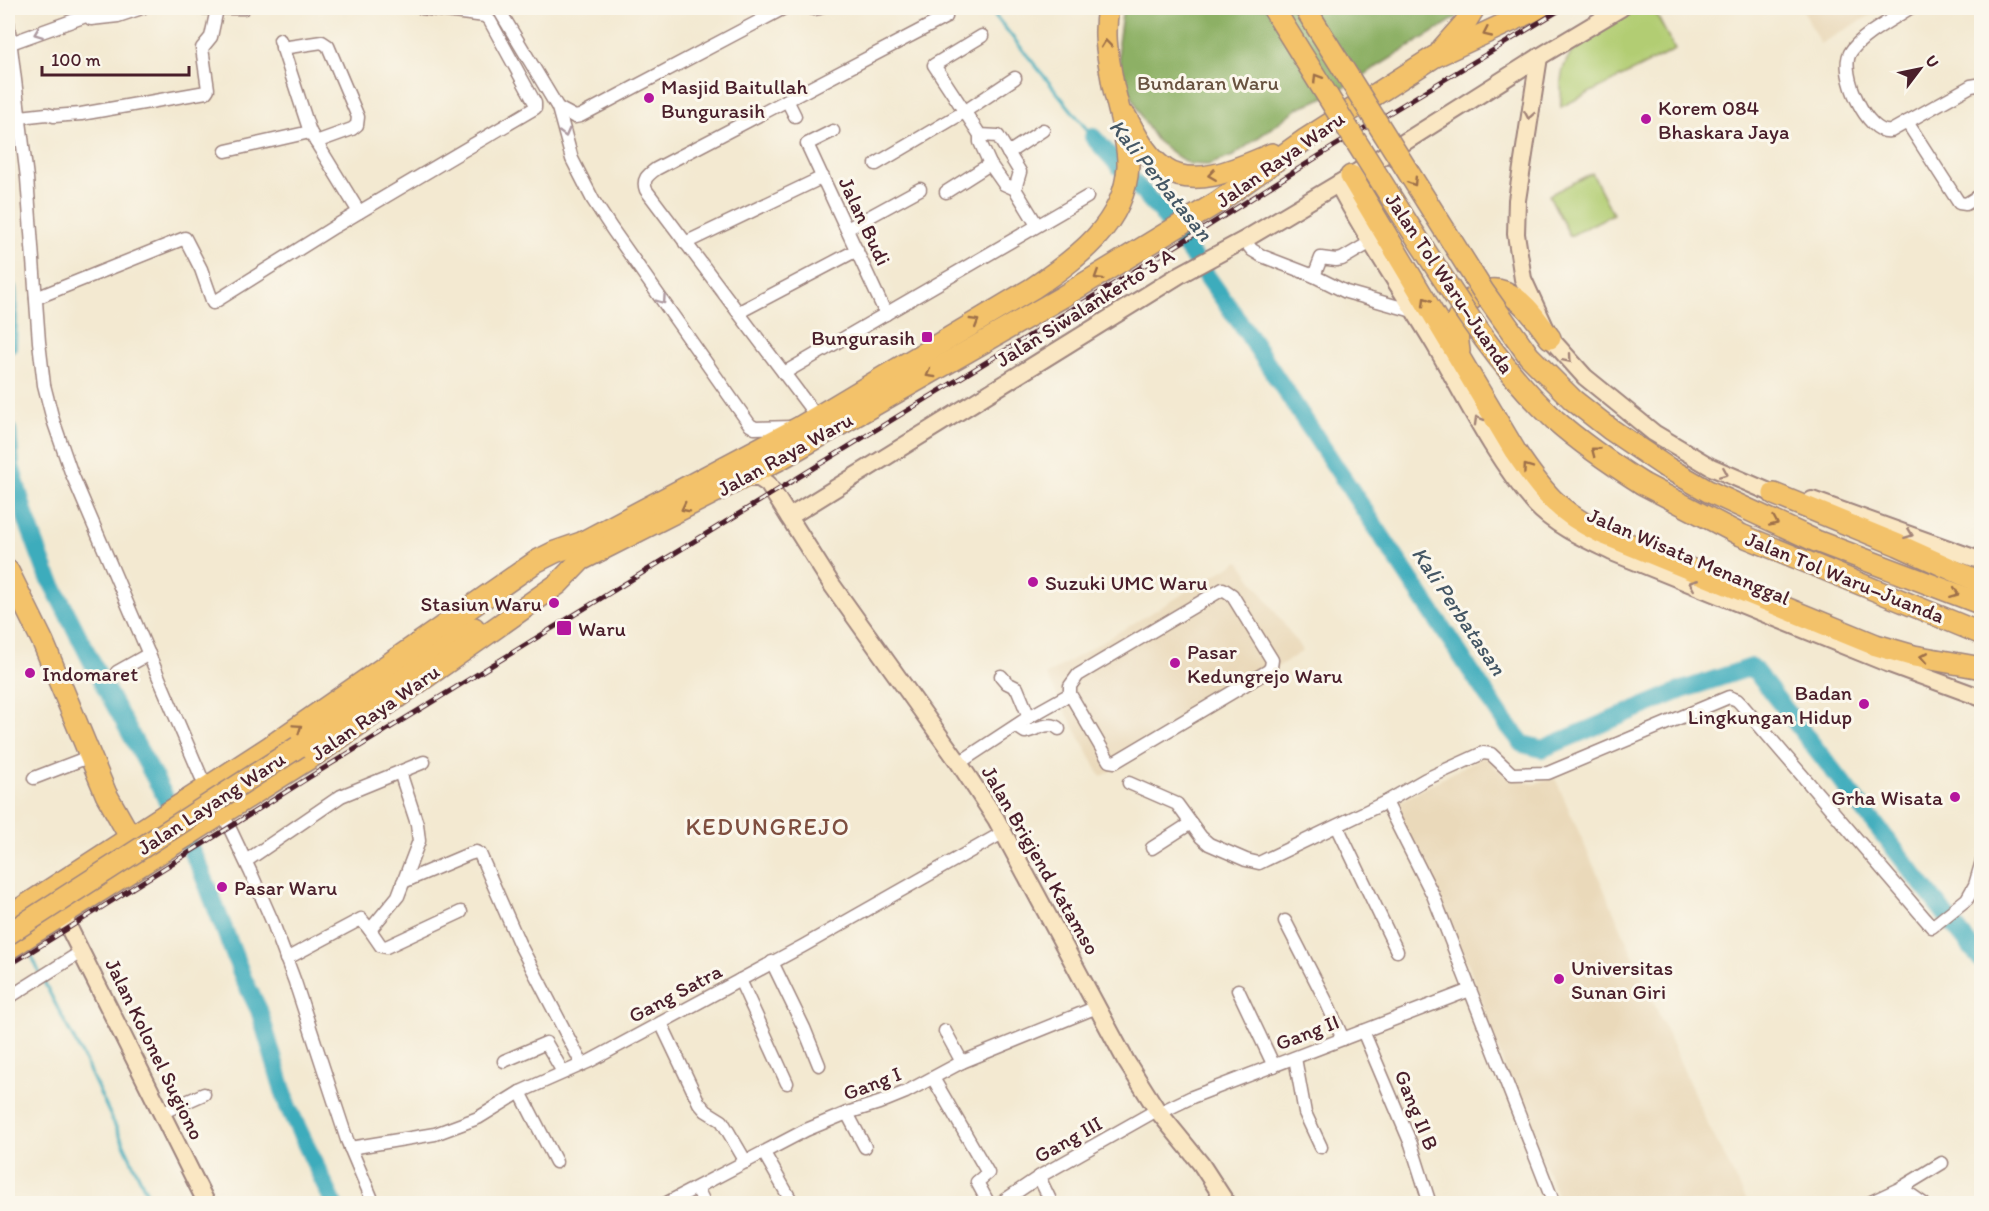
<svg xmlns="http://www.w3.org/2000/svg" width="1989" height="1211" viewBox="0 0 1989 1211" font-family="Itim,sans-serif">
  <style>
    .built { fill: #ead9ba }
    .green { fill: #b2cd73; stroke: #7e764f; stroke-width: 1.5 }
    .forest { fill: #8db065; stroke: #6c6848; stroke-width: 1.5 }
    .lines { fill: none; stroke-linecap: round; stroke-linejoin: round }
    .stream { stroke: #3eacbc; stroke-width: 3 }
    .river { stroke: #3eacbc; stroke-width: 18 }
    .street-casing { stroke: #9e847e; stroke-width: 15 }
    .secondary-casing { stroke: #9e847e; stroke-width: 20 }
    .highway-casing { stroke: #9e847e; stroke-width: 24 }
    .street { stroke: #fff; stroke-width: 12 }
    .secondary { stroke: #fae7c3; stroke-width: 16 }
    .highway { stroke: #f3c26a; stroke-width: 21 }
    .rail-casing { stroke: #4a1f2b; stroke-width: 5 }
    .rail { stroke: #fbf7ec; stroke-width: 3; stroke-dasharray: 9; stroke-linecap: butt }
    .highway-bridge-casing { stroke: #9e847e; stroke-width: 24; stroke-linecap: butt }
    .highway-bridge { stroke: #f3c26a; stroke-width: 21 }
    .oneway { stroke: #ae9aa0 }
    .oneway2 { stroke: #9e704a }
    .oneway3 { stroke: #a28377 }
    .poi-dot { fill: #b5179e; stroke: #fbf7ec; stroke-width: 2 }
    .labels { text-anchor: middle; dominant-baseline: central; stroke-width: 6; stroke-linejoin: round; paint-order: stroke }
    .park-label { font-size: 21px; fill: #695341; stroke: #fbf7ec }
    .poi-label { font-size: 21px; fill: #4a1f2b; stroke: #fbf7ec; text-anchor: start }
    .street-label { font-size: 21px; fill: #4a1f2b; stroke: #fbf7ec }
    .water-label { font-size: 22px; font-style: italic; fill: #455765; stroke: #fbf7ec }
    .quarter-label { font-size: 24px; letter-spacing: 1.5px; fill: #7f4f40; stroke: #fbf7ec }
  </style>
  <rect width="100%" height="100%" fill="#fbf7ec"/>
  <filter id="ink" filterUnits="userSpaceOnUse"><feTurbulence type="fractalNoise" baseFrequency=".0167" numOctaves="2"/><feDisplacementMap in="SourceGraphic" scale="12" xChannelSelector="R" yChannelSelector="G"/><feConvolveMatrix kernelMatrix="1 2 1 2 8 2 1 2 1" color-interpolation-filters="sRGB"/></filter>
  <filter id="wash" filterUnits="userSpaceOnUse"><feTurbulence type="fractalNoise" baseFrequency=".008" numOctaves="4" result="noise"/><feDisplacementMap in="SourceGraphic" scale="24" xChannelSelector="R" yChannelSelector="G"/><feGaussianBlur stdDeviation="1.35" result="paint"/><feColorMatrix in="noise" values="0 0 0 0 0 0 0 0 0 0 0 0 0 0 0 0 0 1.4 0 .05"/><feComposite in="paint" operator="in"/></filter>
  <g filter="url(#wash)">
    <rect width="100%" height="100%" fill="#f3e9d1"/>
    <!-- built -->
    <g class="built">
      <polygon points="1802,8 1883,8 1820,44"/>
      <polygon points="1239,561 1303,651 1101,777 1046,675"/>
      <polygon points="1482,757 1491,760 1497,769 1509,778 1534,784 1555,778 1706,1121 1748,1203 1560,1203 1504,1066 1469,967 1391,806"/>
    </g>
    <!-- green -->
    <g class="green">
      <path d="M1637,8H1653L1675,50L1561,107C1562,97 1560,85 1562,74C1568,40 1611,23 1637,8Z"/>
      <polygon points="1592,173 1613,214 1570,236 1549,195"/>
    </g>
    <!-- forest -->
    <polygon class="forest" points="1123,8 1464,8 1456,18 1333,94 1300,107 1233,156 1208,165 1189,164 1178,157 1157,141 1143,120 1121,72 1118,43"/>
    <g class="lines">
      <!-- stream -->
      <g class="stream">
        <polyline points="989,8 1093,137"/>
        <polyline points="8,896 11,905"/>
        <polyline points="27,945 40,974"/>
        <polyline points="43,980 82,1055 152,1204"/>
      </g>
      <!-- river -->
      <g class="river">
        <polyline points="1093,137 1161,212 1241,324 1502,718 1523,744 1542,749 1682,690 1752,667 1982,961"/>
        <polyline points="8,289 9,306 8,346"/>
        <polyline points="8,430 11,466 26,518 46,572 103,684 163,793 201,870 244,980 259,1010 288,1107 334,1204"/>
      </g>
    </g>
  </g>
  <g filter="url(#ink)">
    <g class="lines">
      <!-- street casing -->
      <g class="street-casing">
        <g id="street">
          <polyline points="204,8 244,8"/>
          <polyline points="498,8 558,108 572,159 593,200 612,229 750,425 755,428 793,427"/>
          <polyline points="811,8 815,9 820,8"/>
          <path d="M1910,8C1893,19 1860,36 1850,53C1839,72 1867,136 1891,131L1971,86L1977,85L1982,87"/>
          <polyline points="91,19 118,16 142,8"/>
          <polyline points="8,23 27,178 39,342 44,385 53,420 71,472 206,788"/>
          <polyline points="982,36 934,65 980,135 980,142 990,164 1004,184 1015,189 1037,225"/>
          <polyline points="280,40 310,132 359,212"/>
          <polyline points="8,44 108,8"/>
          <polyline points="282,48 322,42 328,46 358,117 357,125 352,129 316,142"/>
          <polyline points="787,100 795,116"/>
          <polyline points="558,108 575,117 580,116 784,8"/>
          <polyline points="20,117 47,114 54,116 81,114 206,92 208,89 202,48 211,37 217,9"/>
          <polyline points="1907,122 1959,203 1966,204 1982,194"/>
          <polyline points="833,131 807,144 886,314"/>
          <polyline points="980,135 998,136 1020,172 1015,189"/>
          <polyline points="226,151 310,132"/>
          <polyline points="1008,153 1043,130"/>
          <polyline points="876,164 964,112 1015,78"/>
          <polyline points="946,192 990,164"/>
          <polyline points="847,229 920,189"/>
          <polyline points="1244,240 1252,250 1262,256 1314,276 1346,292 1413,311"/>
          <polyline points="685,243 823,177"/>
          <polyline points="1314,276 1321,258 1336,260 1342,259 1371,242"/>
          <polyline points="36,298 185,238 201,269 213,303 334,227 535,108 535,103 490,21 485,16 422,8"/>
          <polyline points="743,310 857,250"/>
          <polyline points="784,373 1087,197"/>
          <path d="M817,417L646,190C642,179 648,175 656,169L946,17"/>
          <polyline points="117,672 149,654"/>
          <polyline points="1001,676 1007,683 1017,688 1029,717"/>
          <path d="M1016,726L1025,732C1036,730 1050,720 1059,729"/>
          <polyline points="959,763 1029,717 1070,694 1070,686 1078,675 1223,589 1232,595 1272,660 1271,667 1268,671 1115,762 1109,761 1070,694"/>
          <polyline points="400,772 417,824 419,841 398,896 370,930 381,946 386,947 461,912"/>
          <polyline points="34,778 91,756"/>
          <polyline points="1129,783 1177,804 1201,837 1209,844 1246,860 1259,863 1386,802 1426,779 1483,753 1491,754 1512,774 1548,773 1729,697 1737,700 1741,704 1932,927 1967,899 1975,885 1982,861"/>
          <polyline points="1386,802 1433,895 1554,1204"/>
          <polyline points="223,814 251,873 273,923 295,982 347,1140 374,1204"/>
          <polyline points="1337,826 1397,951"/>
          <polyline points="1152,848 1191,823"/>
          <polyline points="246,861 341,796 424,762"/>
          <polyline points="403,882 469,854 476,852 480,854 519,943 582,1064"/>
          <polyline points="1285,921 1325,999 1343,1039"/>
          <polyline points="286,959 361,919 370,930"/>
          <polyline points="772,962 804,1028 819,1065"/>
          <polyline points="740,980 787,1083"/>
          <polyline points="1238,990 1274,1066"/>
          <polyline points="8,998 81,952"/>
          <polyline points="661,1023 699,1103 706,1111 722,1121 746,1162"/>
          <polyline points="945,1031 962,1062"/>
          <polyline points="1363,1031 1411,1144 1430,1204"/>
          <polyline points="1295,1058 1305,1113 1321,1147"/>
          <polyline points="504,1061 546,1043 563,1072"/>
          <polyline points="933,1078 988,1173 977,1182 989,1204"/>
          <polyline points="520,1092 556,1162"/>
          <polyline points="161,1113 204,1094"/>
          <polyline points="847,1113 865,1147"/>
          <polyline points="1159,1113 1192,1097 1470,990"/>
          <polyline points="350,1148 435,1134 478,1118 520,1092 590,1061 803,946 1004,832"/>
          <polyline points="764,1153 793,1204"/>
          <polyline points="1039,1177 1052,1204"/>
          <polyline points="697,1188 705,1204"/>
          <polyline points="1901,1188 1924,1204"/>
          <polyline points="665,1204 806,1130 847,1113 879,1103 906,1092 962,1062 1097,1007"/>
          <polyline points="999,1204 1042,1175 1157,1110"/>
          <polyline points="1867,1204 1901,1188 1942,1163"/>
        </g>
      </g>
      <!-- secondary casing -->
      <g class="secondary-casing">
        <g id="secondary">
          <polyline points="1539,57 1517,200 1516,234 1523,279 1550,338 1585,377 1654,433 1711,467 1774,494 1784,496"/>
          <path d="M1338,184C1367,240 1403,291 1435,345C1466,399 1494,457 1535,504C1555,526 1585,539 1612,552L1887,663L1982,698"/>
          <polyline points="743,478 759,478 768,484 832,585 959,763 996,819 1126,1061 1157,1110 1201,1164 1227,1204"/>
          <polyline points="1812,500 1982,561"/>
          <polyline points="789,517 1181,274 1244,240 1351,176 1539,57 1621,8"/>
          <polyline points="62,914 207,1204"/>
        </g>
      </g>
      <!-- highway casing -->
      <g class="highway-casing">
        <g id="highway">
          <polyline points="1442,49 1465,23 1474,8"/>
          <path d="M1126,117C1136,135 1146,157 1165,169C1195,190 1243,166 1272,154"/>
          <path d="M1351,176L1515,451C1542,491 1558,512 1602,533L1876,645L1914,656L1982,668"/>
          <path d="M1459,351C1455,324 1455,305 1482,293C1489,289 1497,289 1505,292C1525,301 1537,321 1550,338"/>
          <polyline points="1666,467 1708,491 1816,541 1982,604"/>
          <polyline points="1643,484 1741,535 1982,634"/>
          <polyline points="1774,494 1898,545 1982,583"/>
          <polyline points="8,571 43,642 106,794 137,849"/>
          <polyline points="298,747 440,648 474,628"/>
          <path d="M8,917L268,748L537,561L555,552L581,543L800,427L1033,288C1076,259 1125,224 1128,166C1129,143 1118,108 1113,85C1108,55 1103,38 1108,8"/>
          <polyline points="8,949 324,749 558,584 581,560 780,459 1064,296 1218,202 1306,139 1434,57 1539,8"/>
        </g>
      </g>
      <!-- street -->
      <use href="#street" class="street"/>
      <!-- secondary -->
      <use href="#secondary" class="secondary"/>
      <!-- highway -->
      <use href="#highway" class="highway"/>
      <!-- rail casing -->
      <g class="rail-casing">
        <polyline id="rail" points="8,966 308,778 1200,231 1333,147 1563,8"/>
      </g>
      <!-- rail -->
      <use href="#rail" class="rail"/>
      <!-- highway-bridge casing -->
      <g class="highway-bridge-casing">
        <g id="highway-bridge">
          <path d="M1273,8C1320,84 1367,160 1415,235C1457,300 1498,367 1555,420C1582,444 1613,465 1643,484"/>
          <polyline points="1305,8 1483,291 1529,356 1573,400 1610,429 1666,467"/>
          <polyline points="8,934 298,747"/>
        </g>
      </g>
      <!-- highway-bridge -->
      <use href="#highway-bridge" class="highway-bridge"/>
    </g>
    <!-- one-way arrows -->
    <defs><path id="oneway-chevron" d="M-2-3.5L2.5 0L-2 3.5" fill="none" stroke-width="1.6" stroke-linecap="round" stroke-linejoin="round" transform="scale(1.5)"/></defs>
    <g class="oneway">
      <use href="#oneway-chevron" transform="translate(38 33) rotate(159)"/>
      <use href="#oneway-chevron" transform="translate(565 133) rotate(75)"/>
      <use href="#oneway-chevron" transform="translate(662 300) rotate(55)"/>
    </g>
    <g class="oneway2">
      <use href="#oneway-chevron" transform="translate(1487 33) rotate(155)"/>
      <use href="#oneway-chevron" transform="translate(1106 44) rotate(-96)"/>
      <use href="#oneway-chevron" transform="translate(1317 78) rotate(-122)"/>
      <use href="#oneway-chevron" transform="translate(1212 175) rotate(172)"/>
      <use href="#oneway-chevron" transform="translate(1413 182) rotate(58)"/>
      <use href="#oneway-chevron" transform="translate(1098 276) rotate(148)"/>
      <use href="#oneway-chevron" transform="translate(1426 301) rotate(-121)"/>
      <use href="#oneway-chevron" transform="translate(975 322) rotate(-31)"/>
      <use href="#oneway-chevron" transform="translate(930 374) rotate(150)"/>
      <use href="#oneway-chevron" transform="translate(1595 451) rotate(-143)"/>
      <use href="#oneway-chevron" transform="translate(1527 468) rotate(-125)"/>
      <use href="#oneway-chevron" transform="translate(685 508) rotate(153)"/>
      <use href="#oneway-chevron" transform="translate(1774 522) rotate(24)"/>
      <use href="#oneway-chevron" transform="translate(1955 593) rotate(21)"/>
      <use href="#oneway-chevron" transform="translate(1924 657) rotate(-170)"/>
      <use href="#oneway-chevron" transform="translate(298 728) rotate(-34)"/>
    </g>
    <g class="oneway3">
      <use href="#oneway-chevron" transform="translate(1529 115) rotate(100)"/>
      <use href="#oneway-chevron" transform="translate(1568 359) rotate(49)"/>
      <use href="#oneway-chevron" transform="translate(1478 420) rotate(-120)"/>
      <use href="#oneway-chevron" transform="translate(1724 473) rotate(23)"/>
      <use href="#oneway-chevron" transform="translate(1909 534) rotate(21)"/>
      <use href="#oneway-chevron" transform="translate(1693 584) rotate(-158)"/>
    </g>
  </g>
  <!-- markers -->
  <g class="poi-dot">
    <circle cx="649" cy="98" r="6"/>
    <circle cx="1646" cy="119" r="6"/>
    <rect x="921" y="331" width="12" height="12" rx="3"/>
    <circle cx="1033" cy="582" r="6"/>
    <circle cx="554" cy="603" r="6"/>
    <rect x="556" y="620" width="16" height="16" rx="3"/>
    <circle cx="1175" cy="663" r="6"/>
    <circle cx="30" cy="673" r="6"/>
    <circle cx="1864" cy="704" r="6"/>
    <circle cx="1955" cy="797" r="6"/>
    <circle cx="222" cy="887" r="6"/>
    <circle cx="1559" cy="979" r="6"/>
  </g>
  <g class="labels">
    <!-- park labels -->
    <g class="park-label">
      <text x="1208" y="82">Bundaran Waru</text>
    </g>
    <!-- poi labels -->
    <g class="poi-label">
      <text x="661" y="86">Masjid Baitullah<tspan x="661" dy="24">Bungurasih</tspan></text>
      <text x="1658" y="107">Korem 084<tspan x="1658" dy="24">Bhaskara Jaya</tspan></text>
      <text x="915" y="337" text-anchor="end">Bungurasih</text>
      <text x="1045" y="582">Suzuki UMC Waru</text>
      <text x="542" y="603" text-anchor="end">Stasiun Waru</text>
      <text x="578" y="628">Waru</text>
      <text x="1187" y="651">Pasar<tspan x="1187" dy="24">Kedungrejo Waru</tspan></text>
      <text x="42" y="673">Indomaret</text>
      <text x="1852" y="692" text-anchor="end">Badan<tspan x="1852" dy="24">Lingkungan Hidup</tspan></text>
      <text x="1943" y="797" text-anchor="end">Grha Wisata</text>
      <text x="234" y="887">Pasar Waru</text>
      <text x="1571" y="967">Universitas<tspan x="1571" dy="24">Sunan Giri</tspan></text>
    </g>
    <!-- street labels -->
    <g class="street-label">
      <text transform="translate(1280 159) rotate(-35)">Jalan Raya Waru</text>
      <text transform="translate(865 221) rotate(65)">Jalan Budi</text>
      <text transform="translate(1450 283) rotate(56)">Jalan Tol Waru–Juanda</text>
      <text transform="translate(1085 307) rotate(-32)">Jalan Siwalankerto 3 A</text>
      <text transform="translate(785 454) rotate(-29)">Jalan Raya Waru</text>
      <text transform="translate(1689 556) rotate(23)">Jalan Wisata Menanggal</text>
      <text transform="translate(1845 577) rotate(22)">Jalan Tol Waru–Juanda</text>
      <text transform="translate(375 712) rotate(-35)">Jalan Raya Waru</text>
      <text transform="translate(211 803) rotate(-33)">Jalan Layang Waru</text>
      <text transform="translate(1041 860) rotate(60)">Jalan Brigjend Katamso</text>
      <text transform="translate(675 993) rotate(-28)">Gang Satra</text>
      <text transform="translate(1307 1032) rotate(-21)">Gang II</text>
      <text transform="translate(155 1049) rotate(64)">Jalan Kolonel Sugiono</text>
      <text transform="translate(872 1083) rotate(-21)">Gang I</text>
      <text transform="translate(1417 1110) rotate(68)">Gang II B</text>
      <text transform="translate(1068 1139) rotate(-29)">Gang III</text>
    </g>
    <!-- water labels -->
    <g class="water-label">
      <text transform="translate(1161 180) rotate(51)">Kali Perbatasan</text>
      <text transform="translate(1459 611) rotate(56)">Kali Perbatasan</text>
    </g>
    <!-- quarter labels -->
    <g class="quarter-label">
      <text x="768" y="826">KEDUNGREJO</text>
    </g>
  </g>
  <!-- margin -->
  <rect width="1989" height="1211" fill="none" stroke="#fbf7ec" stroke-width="30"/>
  <!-- north arrow -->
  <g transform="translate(1920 69) rotate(58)" stroke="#fbf7ec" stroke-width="4.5" paint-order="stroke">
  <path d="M0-4.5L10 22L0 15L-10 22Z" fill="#4a1f2b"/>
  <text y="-9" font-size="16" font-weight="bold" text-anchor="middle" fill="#4a1f2b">U</text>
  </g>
  <!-- scale -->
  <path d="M42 66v9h147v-9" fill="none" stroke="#4a1f2b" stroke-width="3"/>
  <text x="51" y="66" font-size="18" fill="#4a1f2b" stroke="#fbf7ec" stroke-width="4.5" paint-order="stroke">100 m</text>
</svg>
